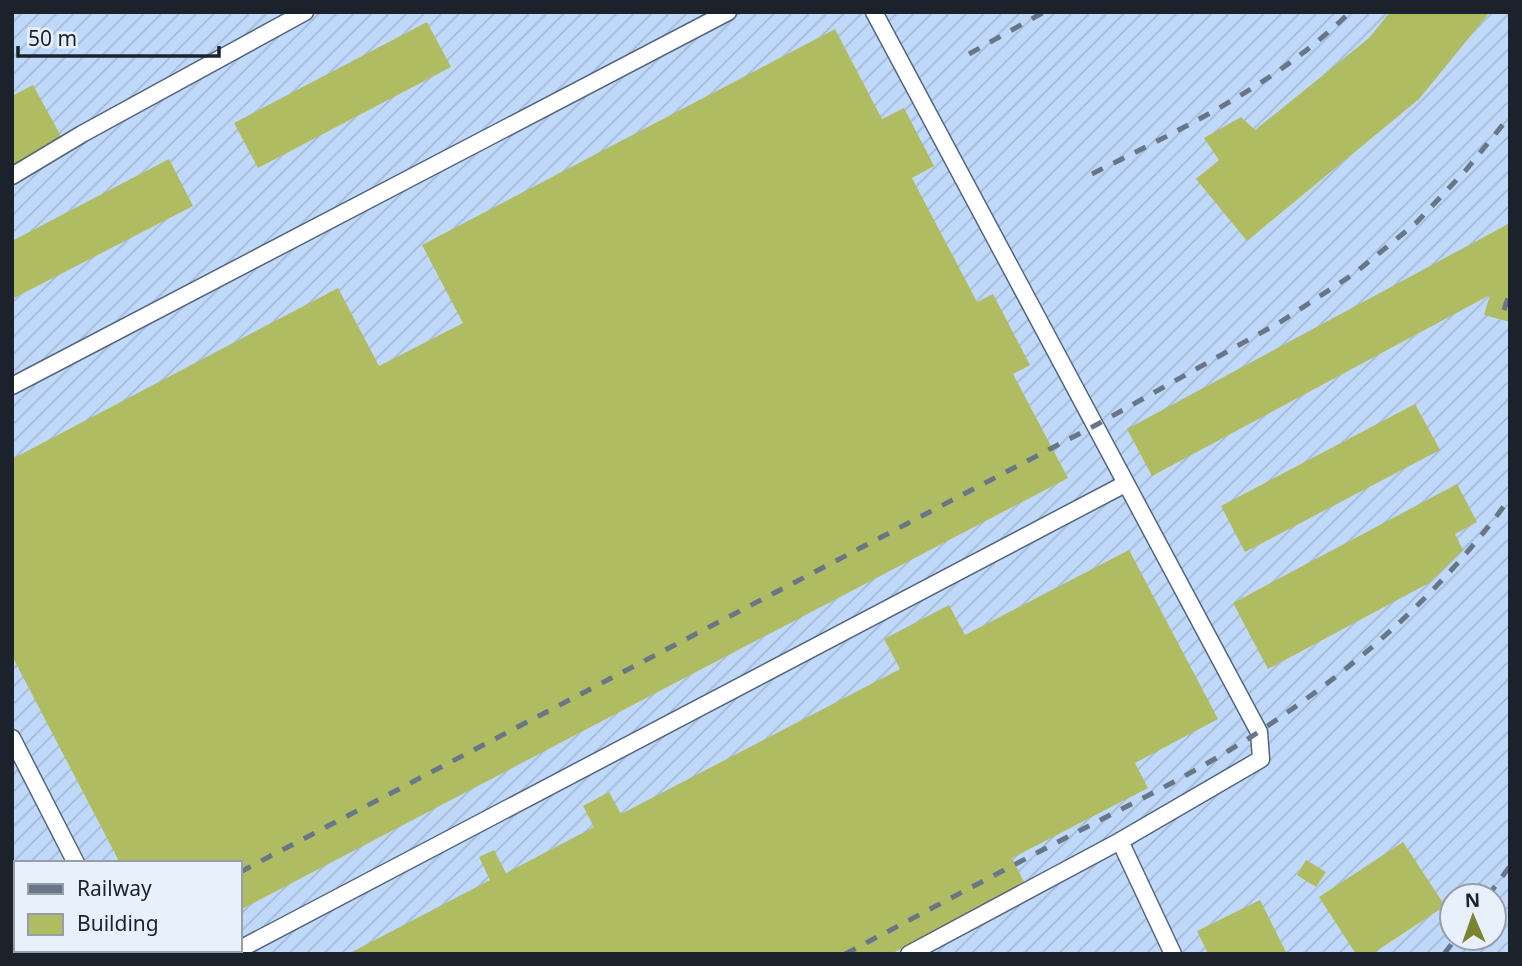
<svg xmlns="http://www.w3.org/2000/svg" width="1522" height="966" viewBox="0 0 1522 966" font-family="'Noto Sans',sans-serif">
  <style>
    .industrial { fill: url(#industrial-furrows); fill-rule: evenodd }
    .building { fill: #b0bc62 }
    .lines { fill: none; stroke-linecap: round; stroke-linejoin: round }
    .lane-casing { stroke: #54667d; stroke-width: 19 }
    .lane { stroke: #fff; stroke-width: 16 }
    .rail { stroke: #697687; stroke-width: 5; stroke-dasharray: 12 12; stroke-linecap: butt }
  </style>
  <defs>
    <pattern id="industrial-furrows" width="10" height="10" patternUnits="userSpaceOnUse" patternTransform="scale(1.75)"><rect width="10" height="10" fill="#c0d9fa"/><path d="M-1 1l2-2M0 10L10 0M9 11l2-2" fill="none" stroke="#a4bad6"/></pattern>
  </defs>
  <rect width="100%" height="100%" fill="#cfe4fe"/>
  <!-- industrial -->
  <path class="industrial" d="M12,12H1510V954H12ZM16,863H240V950H16ZM1452,896H1494V938H1452Z"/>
  <!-- building -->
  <g class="building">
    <polygon points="1390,12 1490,12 1419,99 1247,241 1196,179 1219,160 1204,138 1241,117 1255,130 1369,38"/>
    <polygon points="427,22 451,67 258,168 234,123"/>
    <polygon points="835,29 882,119 904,108 934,166 912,178 977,302 993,294 1030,365 1013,374 1068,478 240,910 240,863 120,863 12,656 12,459 338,288 379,366 463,323 422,245"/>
    <polygon points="33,85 63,140 12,168 12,96"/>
    <polygon points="169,159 193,206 12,299 12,241"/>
    <polygon points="1510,223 1510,322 1484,315 1490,295 1152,476 1127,429"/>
    <polygon points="1415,404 1440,450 1245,552 1221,506"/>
    <polygon points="1457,484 1477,522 1455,534 1463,550 1429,583 1268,669 1233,603"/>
    <polygon points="1129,550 1218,719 1135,763 1148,788 1012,858 1025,884 891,954 348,954 490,880 479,857 494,850 506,873 594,827 583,806 609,792 621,814 900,669 884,639 949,605 965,635"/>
    <polygon points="1403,842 1445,906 1372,954 1356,954 1319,897"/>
    <polygon points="1306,860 1326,872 1316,887 1297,875"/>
    <polygon points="12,874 16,880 16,950 53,950 55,954 12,954"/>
    <polygon points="1260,900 1287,954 1208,954 1197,931"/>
  </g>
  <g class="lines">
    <!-- lane casing -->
    <g class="lane-casing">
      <g id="lane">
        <polyline points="874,12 1259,732 1261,759 1120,841 909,954"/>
        <polyline points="12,176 82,134 305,12"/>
        <polyline points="12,386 728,12"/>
        <polyline points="12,738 76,863"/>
        <polyline points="1120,841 1173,954"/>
        <polyline points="240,949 1125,484"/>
        <polyline points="121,950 123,954"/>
      </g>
    </g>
    <!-- lane -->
    <use href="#lane" class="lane"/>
    <!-- rail -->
    <g class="rail">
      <polyline points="969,54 1044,12"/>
      <path d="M1092,174C1183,128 1276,85 1350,12"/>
      <polyline points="1504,310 1510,292"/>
      <polyline points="240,872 1096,425 1282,321 1355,273 1416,223 1466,170 1510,116"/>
      <polyline points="1488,896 1510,866"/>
      <path d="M845,954C921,914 998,873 1075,833C1137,801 1201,770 1260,731C1358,666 1440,594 1510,498"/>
      <polyline points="1444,954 1456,938"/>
    </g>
  </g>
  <!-- border -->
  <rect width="1522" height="966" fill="none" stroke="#1b222c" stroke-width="28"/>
  <!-- legend -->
  <rect x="14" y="861" width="228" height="91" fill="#e8f0fb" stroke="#969ea8" stroke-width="2"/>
  <rect x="28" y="884" width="35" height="10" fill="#697687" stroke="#969ea8" stroke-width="2"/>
  <text x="77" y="896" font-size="21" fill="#1b222c">Railway</text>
  <rect x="28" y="914" width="35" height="21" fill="#b0bc62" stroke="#969ea8" stroke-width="2"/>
  <text x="77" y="931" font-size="21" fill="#1b222c">Building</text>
  <!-- north arrow -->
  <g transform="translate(1473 917) rotate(358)"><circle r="33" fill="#e8f0fb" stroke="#969ea8" stroke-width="2"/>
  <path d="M0-5L12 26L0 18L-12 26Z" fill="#7a8431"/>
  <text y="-10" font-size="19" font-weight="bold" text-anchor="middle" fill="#1b222c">N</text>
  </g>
  <!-- scale -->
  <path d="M18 46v10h201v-10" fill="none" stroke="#1b222c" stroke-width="3.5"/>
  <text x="28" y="46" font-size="21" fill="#1b222c" stroke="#e8f0fb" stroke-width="5" paint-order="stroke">50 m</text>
</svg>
